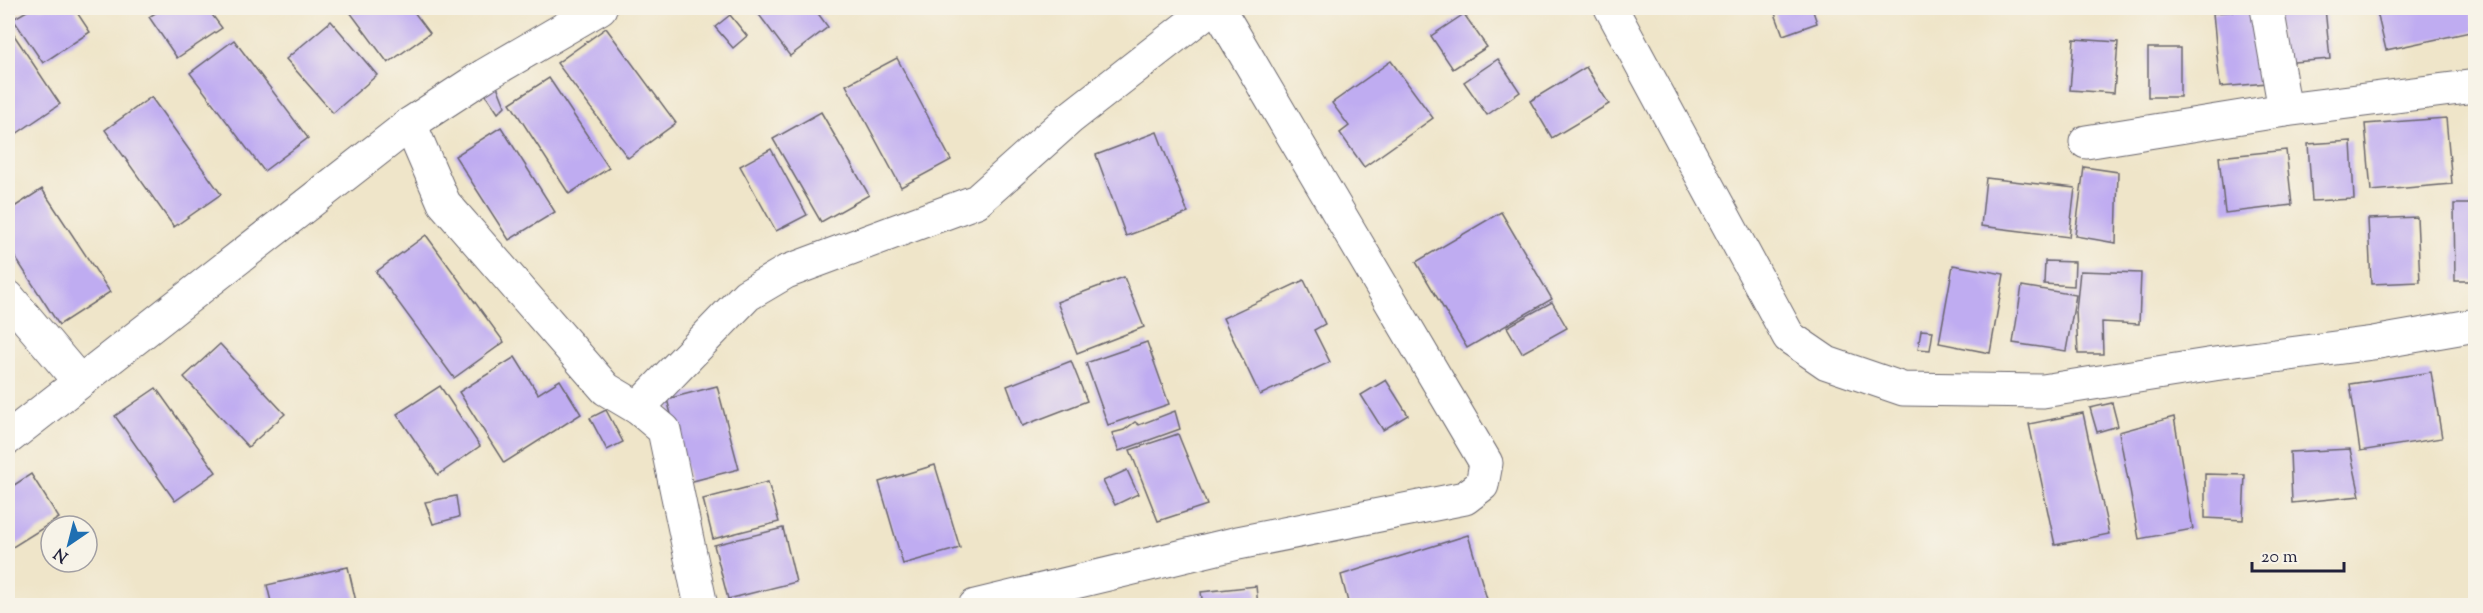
<svg xmlns="http://www.w3.org/2000/svg" width="2483" height="613" viewBox="0 0 2483 613" font-family="'Sorts Mill Goudy',serif">
  <style>
    .building { fill: #bfacf1 }
    .lines { fill: none; stroke-linecap: round; stroke-linejoin: round }
    .minor-casing { stroke: #6a666d; stroke-width: 35 }
    .minor { stroke: #fff; stroke-width: 33 }
  </style>
  <rect width="100%" height="100%" fill="#f7f3e8"/>
  <filter id="ink" filterUnits="userSpaceOnUse"><feTurbulence type="fractalNoise" baseFrequency=".0167" numOctaves="2"/><feDisplacementMap in="SourceGraphic" scale="12" xChannelSelector="R" yChannelSelector="G"/><feConvolveMatrix kernelMatrix="1 2 1 2 8 2 1 2 1" color-interpolation-filters="sRGB"/></filter>
  <filter id="wash" filterUnits="userSpaceOnUse"><feTurbulence type="fractalNoise" baseFrequency=".008" numOctaves="4" result="noise"/><feDisplacementMap in="SourceGraphic" scale="24" xChannelSelector="R" yChannelSelector="G"/><feGaussianBlur stdDeviation="1.35" result="paint"/><feColorMatrix in="noise" values="0 0 0 0 0 0 0 0 0 0 0 0 0 0 0 0 0 1.4 0 .05"/><feComposite in="paint" operator="in"/></filter>
  <g filter="url(#wash)">
    <rect width="100%" height="100%" fill="#efe5c9"/>
    <g id="blocks">
      <!-- building -->
      <g class="building">
        <polygon points="32,8 74,8 90,32 43,63 13,19"/>
        <polygon points="163,8 207,8 222,28 177,58 149,17"/>
        <polygon points="347,8 411,8 430,33 388,63"/>
        <polygon points="754,8 814,8 828,27 790,56"/>
        <polygon points="1773,8 1812,8 1817,23 1783,35"/>
        <polygon points="2325,8 2330,59 2282,63 2277,11"/>
        <polygon points="2376,8 2470,8 2475,31 2386,50"/>
        <polygon points="2261,9 2267,83 2220,87 2213,13"/>
        <polygon points="1464,14 1487,47 1453,69 1431,36"/>
        <polygon points="730,15 747,36 733,48 715,27"/>
        <polygon points="331,21 377,75 333,113 286,59"/>
        <polygon points="606,28 676,123 628,158 557,63"/>
        <polygon points="10,29 60,104 13,136 8,128 8,31"/>
        <polygon points="2074,39 2118,42 2114,93 2070,90"/>
        <polygon points="234,40 308,138 264,171 190,73"/>
        <rect x="2148" y="48" width="32" height="49"/>
        <polygon points="897,58 951,160 901,187 846,85"/>
        <polygon points="1498,59 1520,92 1487,115 1464,82"/>
        <polygon points="1391,61 1433,118 1364,167 1340,133 1349,126 1332,103"/>
        <polygon points="1586,67 1609,104 1552,138 1530,101"/>
        <polygon points="549,78 609,168 569,194 510,103"/>
        <polygon points="495,81 505,106 498,113 482,89"/>
        <polygon points="151,97 221,194 174,227 105,130"/>
        <polygon points="821,112 869,195 821,222 773,139"/>
        <polygon points="2446,118 2452,184 2371,191 2365,124"/>
        <polygon points="501,127 555,212 509,240 455,156"/>
        <polygon points="1157,132 1188,213 1126,236 1096,155"/>
        <polygon points="2351,141 2354,199 2312,201 2308,144"/>
        <polygon points="771,149 807,215 776,231 740,166"/>
        <polygon points="2286,150 2292,205 2225,213 2219,157"/>
        <polygon points="2084,167 2118,172 2116,243 2075,236"/>
        <polygon points="1986,178 2075,188 2069,237 1981,226"/>
        <polygon points="42,189 110,292 59,325 8,246 8,211"/>
        <polygon points="2454,204 2476,204 2476,281 2455,281"/>
        <polygon points="1501,212 1552,299 1467,348 1416,262"/>
        <polygon points="2417,217 2420,282 2371,284 2368,219"/>
        <polygon points="426,235 504,342 454,378 376,272"/>
        <polygon points="2045,261 2075,262 2074,286 2044,284"/>
        <polygon points="1953,265 2004,274 1990,353 1939,343"/>
        <polygon points="2080,271 2141,273 2139,324 2102,322 2103,354 2078,354 2076,311"/>
        <polygon points="1124,277 1144,327 1077,353 1057,302"/>
        <polygon points="1304,280 1325,324 1314,330 1330,362 1260,395 1223,318"/>
        <polygon points="2022,286 2076,295 2066,351 2013,343"/>
        <polygon points="1552,302 1567,328 1522,353 1507,327"/>
        <polygon points="1921,330 1933,331 1930,350 1918,349"/>
        <polygon points="1147,342 1169,404 1108,425 1086,363"/>
        <polygon points="220,344 285,414 248,447 184,377"/>
        <polygon points="515,357 538,394 560,380 581,414 504,463 459,392"/>
        <polygon points="1071,361 1087,401 1022,426 1007,386"/>
        <polygon points="2431,372 2442,438 2360,451 2350,384"/>
        <polygon points="1386,380 1408,415 1383,430 1361,395"/>
        <polygon points="440,386 480,446 438,475 397,414"/>
        <polygon points="717,386 739,469 689,482 667,399"/>
        <polygon points="156,388 216,472 175,501 115,416"/>
        <polygon points="2112,403 2118,426 2097,432 2090,408"/>
        <polygon points="606,410 623,442 607,450 590,418"/>
        <polygon points="1175,411 1180,429 1119,451 1112,433 1124,430 1135,422 1139,425"/>
        <polygon points="2083,413 2109,534 2055,545 2029,424"/>
        <polygon points="2174,417 2193,529 2139,539 2119,432"/>
        <polygon points="1178,434 1207,505 1158,521 1130,450"/>
        <polygon points="2350,449 2360,496 2292,503 2290,452"/>
        <polygon points="935,465 960,548 903,564 879,482"/>
        <polygon points="1127,470 1138,494 1115,505 1103,481"/>
        <polygon points="31,474 59,518 8,550 8,489"/>
        <polygon points="2205,474 2245,475 2243,520 2205,518"/>
        <polygon points="768,482 779,522 713,539 703,499"/>
        <polygon points="456,496 459,517 433,524 425,502"/>
        <polygon points="783,528 796,582 728,599 714,545"/>
        <polygon points="1468,535 1489,606 1349,606 1341,575"/>
        <polygon points="348,567 357,606 272,606 267,585"/>
        <polygon points="1256,586 1258,606 1203,606 1201,592"/>
      </g>
    </g>
  </g>
  <g filter="url(#ink)">
    <use href="#blocks" fill-opacity="0" stroke="#6a666d" stroke-width="1.5"/>
    <g class="lines">
      <!-- minor casing -->
      <g class="minor-casing">
        <g id="minor">
          <polyline points="1611,8 1789,337 1827,363 1903,389 2043,391 2214,364 2373,343 2476,325"/>
          <polyline points="2267,8 2285,110"/>
          <polyline points="410,124 444,203 606,389 638,408 664,430 701,606"/>
          <polyline points="2086,142 2285,110 2476,86"/>
          <polyline points="8,297 79,381"/>
          <polyline points="638,408 747,295 786,272 977,201 1070,118 1211,8"/>
          <polyline points="8,438 410,124 485,75 600,8"/>
          <polyline points="975,606 1238,543 1465,498 1482,485 1486,463 1218,8"/>
        </g>
      </g>
      <!-- minor -->
      <use href="#minor" class="minor"/>
    </g>
  </g>
  <!-- margin -->
  <rect width="2483" height="613" fill="none" stroke="#f7f3e8" stroke-width="30"/>
  <!-- north arrow -->
  <g transform="translate(69 544) rotate(215)"><circle r="28" fill="#f7f3e8" stroke="#a29fa3" stroke-width="1.5"/>
  <path d="M0-4.5L10 22L0 15L-10 22Z" fill="#1f6fb2"/>
  <text y="-9" font-size="16" font-weight="bold" text-anchor="middle" fill="#22223b">N</text>
  </g>
  <!-- scale -->
  <path d="M2252 562v9h92v-9" fill="none" stroke="#22223b" stroke-width="3"/>
  <text x="2261" y="562" font-size="18" fill="#22223b" stroke="#f7f3e8" stroke-width="4.5" paint-order="stroke">20 m</text>
</svg>
